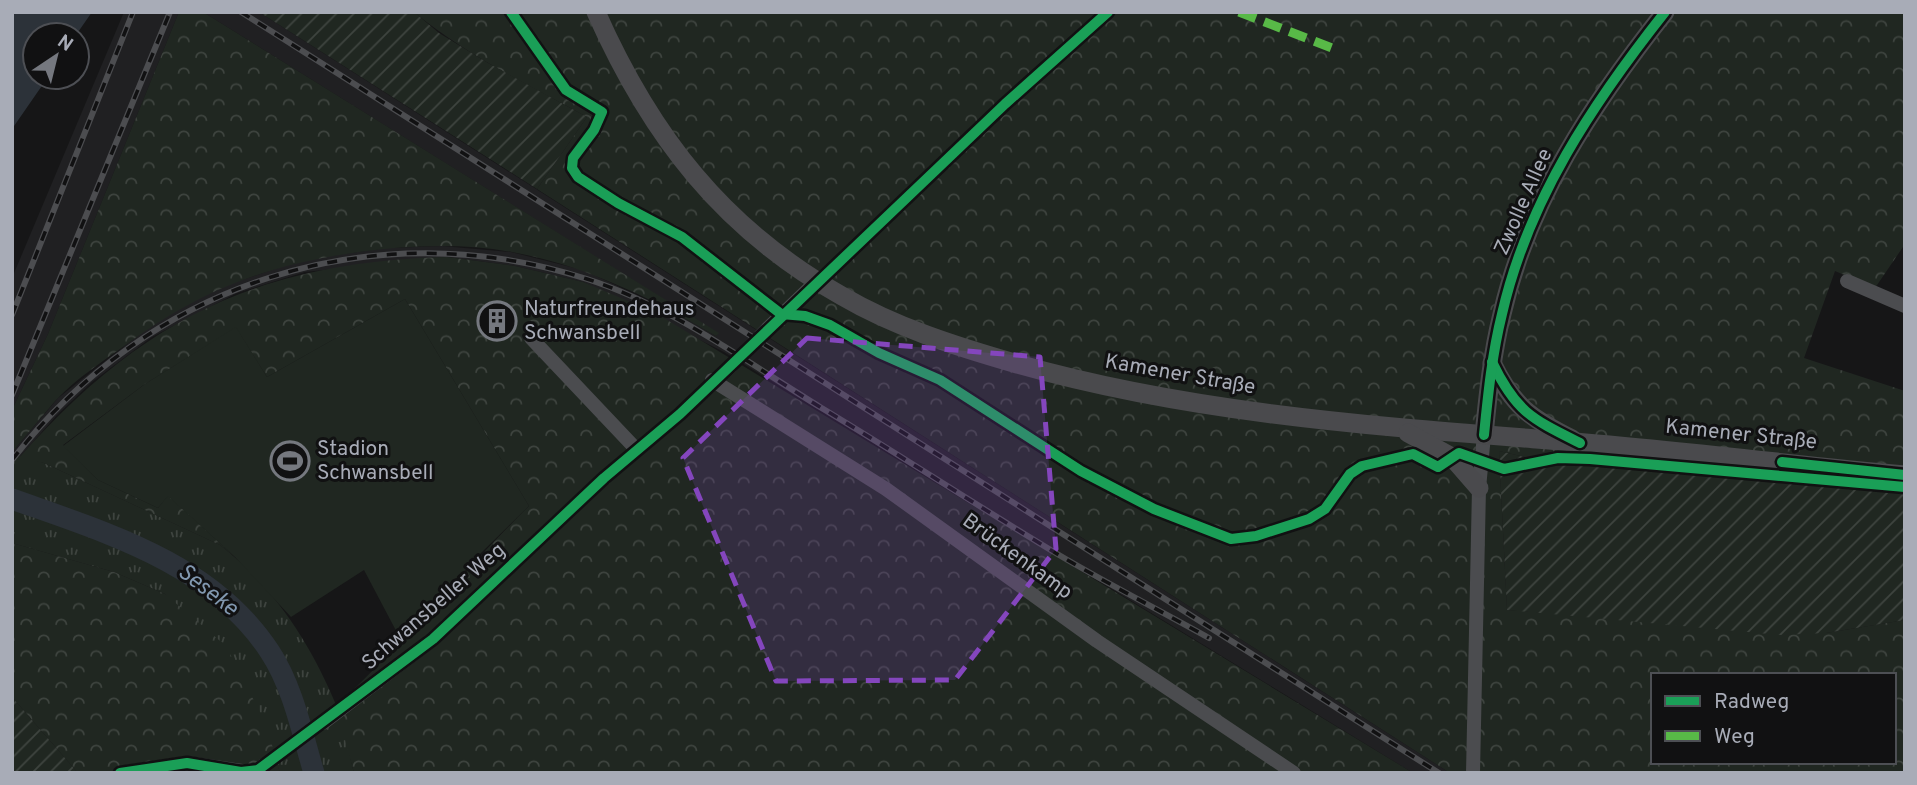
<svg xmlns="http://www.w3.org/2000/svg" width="1917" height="785" viewBox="0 0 1917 785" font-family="Overpass,sans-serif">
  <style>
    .built { fill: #202022 }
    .grass { fill: url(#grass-tufts) }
    .forest { fill: url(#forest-crowns); fill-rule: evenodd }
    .garden { fill: url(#garden-furrows) }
    .pitch { fill: #202721 }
    .water { fill: #2c3239 }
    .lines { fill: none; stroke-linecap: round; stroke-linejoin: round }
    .river { stroke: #2c3239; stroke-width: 21 }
    .street-tunnel { stroke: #333437; stroke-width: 14; stroke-dasharray: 14 7; stroke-linecap: butt }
    .street { stroke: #4b4c4f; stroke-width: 14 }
    .secondary { stroke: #4a4a4d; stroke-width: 19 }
    .rail-casing { stroke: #4c4d50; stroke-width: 6 }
    .rail { stroke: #111112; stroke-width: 3.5; stroke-dasharray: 10; stroke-linecap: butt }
    .quiet { stroke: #58b947; stroke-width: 9; stroke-dasharray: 18 9; stroke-linecap: butt }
    .cycleway-casing { stroke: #111112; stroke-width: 15 }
    .cycleway { stroke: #1a9f57; stroke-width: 10 }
    .marked { fill: #8446bd; fill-opacity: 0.2; stroke: #8446bd; stroke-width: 5; stroke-dasharray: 14 9; stroke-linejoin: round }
    .labels { text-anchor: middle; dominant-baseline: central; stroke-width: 6; stroke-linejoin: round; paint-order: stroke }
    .street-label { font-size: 21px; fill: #a8acb7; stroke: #111112 }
    .poi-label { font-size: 21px; fill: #a8acb7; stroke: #111112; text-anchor: start }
    .water-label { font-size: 23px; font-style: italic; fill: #8197af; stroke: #111112 }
  </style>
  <defs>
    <pattern id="grass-tufts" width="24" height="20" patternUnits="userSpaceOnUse" patternTransform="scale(1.75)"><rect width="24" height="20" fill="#202721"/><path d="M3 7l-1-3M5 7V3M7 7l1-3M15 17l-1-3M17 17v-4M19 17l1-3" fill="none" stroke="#3e443f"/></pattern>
    <pattern id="forest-crowns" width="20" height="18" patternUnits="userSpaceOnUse" patternTransform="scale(1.75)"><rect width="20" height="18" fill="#202721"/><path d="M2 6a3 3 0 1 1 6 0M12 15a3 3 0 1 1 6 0" fill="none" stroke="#3e443f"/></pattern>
    <pattern id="garden-furrows" width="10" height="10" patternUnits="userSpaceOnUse" patternTransform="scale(1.75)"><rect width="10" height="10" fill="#202721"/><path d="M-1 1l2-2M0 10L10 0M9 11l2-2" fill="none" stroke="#3e443f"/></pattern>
  </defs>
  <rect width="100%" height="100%" fill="#161617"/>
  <!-- built -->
  <g class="built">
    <polygon points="124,12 179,12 48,334 12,410 12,278"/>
    <polygon points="203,12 259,12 1450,773 1413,773 724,352 583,282 515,266 447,257 305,272 237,293 152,337 92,382 57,415 19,458 12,452 58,398 154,323 189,302 230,284 301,260 386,248 442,246 511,252 583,270 674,312 716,336 718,333"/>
  </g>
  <!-- grass -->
  <path class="grass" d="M12,454L44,463L220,545C273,586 311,644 336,705C345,726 348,751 354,773H280L273,751L165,594L114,572L12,543Z"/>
  <!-- forest -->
  <g class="forest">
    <path d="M179,12H203L719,333L716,336C653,299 585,265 512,252C463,243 409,245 359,252C267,265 202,289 127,344C103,361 77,378 56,400C41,417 27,435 12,452V410L48,334Z"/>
    <path d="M414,12H1905V244L1875,288L1835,271L1804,358L1905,391V487L1525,457L1499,451L1507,610L1826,633L1905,620V773H1450L537,189L587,117C528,85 466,55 414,12ZM1653,675H1894V762H1653Z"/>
    <path d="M447,257L515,266L583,282L654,312L1413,773H354L336,706C405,643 463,571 529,506L405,299L267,377L236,328L145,384L63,445L98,480L158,508L168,495L235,557L220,545L44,463L19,458C142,318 261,262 447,257Z"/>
    <polygon points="12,543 114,572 165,594 226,646 266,724 280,773 78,773 12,697"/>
  </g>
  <!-- garden -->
  <g class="garden">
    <polygon points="259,12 414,12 439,33 488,63 587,117 537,189"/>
    <polygon points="1499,451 1525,457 1905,487 1905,620 1826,633 1781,635 1507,610"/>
    <polygon points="12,697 78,773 12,773"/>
  </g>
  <!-- pitch -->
  <polygon class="pitch" points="405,299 529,506 480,554 402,642 364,570 291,617 235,557 168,496 158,508 98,480 63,446 145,384 236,327 267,377"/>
  <!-- water -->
  <polygon class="water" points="12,12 92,12 76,35 35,35 35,77 48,77 12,129"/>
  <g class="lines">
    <!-- river -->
    <path class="river" d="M12,499C107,533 212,563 270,652C293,687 302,733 314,773"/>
    <!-- street-tunnel -->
    <polyline class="street-tunnel" points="730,367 768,328"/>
    <!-- street -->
    <g class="street">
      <polyline points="1847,281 1905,306"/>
      <polyline points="768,328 817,281"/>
      <polyline points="531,338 636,449"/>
      <polyline points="712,380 886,489 1097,641 1294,773"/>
      <polyline points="323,723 433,639 604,478 680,414 730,367"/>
      <polyline points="120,773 187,763 249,772 258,770 264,765"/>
      <polyline points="1473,773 1479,488 1484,435"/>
    </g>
    <!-- secondary -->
    <g class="secondary">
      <path d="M596,12C651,136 723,229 842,296C895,327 955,346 1014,363C1195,415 1387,427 1575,442C1685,451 1795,465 1905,475"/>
      <path d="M1492,363C1513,406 1530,418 1572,439"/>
      <polyline points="1408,433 1452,457 1479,488"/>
      <path d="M1484,435C1488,395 1492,354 1502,314C1528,200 1593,103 1665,12"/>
    </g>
    <!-- rail casing -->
    <g class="rail-casing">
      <g id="rail">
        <polyline points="241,12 1439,773"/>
        <polyline points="12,315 133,12"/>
        <polyline points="12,395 170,12"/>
        <path d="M12,460C149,283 373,210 587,279C671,306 745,361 820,407C900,455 979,507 1059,555C1108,584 1159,610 1209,638"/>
      </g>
    </g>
    <!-- rail -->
    <use href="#rail" class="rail"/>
    <!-- quiet -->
    <polyline class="quiet" points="1239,12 1337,50"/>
    <!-- cycleway casing -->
    <g class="cycleway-casing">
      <g id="cycleway">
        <polyline points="511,12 566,90 602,112 594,130 573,158 572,168 578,177 618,203 682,237 781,314 805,316 830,325 879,353 940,380 1081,471 1154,509 1231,539 1256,536 1309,519 1325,509 1350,474 1362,466 1413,454 1438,467 1459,453 1504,469 1558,458 1590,459 1905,487"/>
        <path d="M1492,362C1516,412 1532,419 1580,443"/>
        <path d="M1484,435C1488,395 1492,354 1502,314C1528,200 1593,103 1665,12"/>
        <polyline points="1782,462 1905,475"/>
        <polyline points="120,773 187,763 241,772 258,770 433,639 604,478 680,414 1005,104 1108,12"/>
      </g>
    </g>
    <!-- cycleway -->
    <use href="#cycleway" class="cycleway"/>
  </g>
  <!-- marked area -->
  <path class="marked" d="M807,338L1040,357L1056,549L955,680L776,681L683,458Z"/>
  <!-- icons -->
  <defs>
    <g id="building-ring" transform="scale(2.0125)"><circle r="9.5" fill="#111112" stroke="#75787f" stroke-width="1.5"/><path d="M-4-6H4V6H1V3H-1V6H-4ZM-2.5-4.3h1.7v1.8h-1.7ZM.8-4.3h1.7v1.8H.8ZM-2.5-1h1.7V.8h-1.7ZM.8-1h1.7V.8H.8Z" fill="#75787f"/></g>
    <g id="stadium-ring" transform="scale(2.0125)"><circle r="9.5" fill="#111112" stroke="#75787f" stroke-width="1.5"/><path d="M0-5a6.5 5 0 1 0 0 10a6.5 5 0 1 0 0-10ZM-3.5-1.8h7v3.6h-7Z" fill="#75787f"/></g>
  </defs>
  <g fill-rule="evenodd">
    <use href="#building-ring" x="497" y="321"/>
    <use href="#stadium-ring" x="290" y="461"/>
  </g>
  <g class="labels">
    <!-- street labels -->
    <g class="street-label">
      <text transform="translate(1524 202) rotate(-66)">Zwolle Allee</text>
      <text transform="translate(1180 375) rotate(10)">Kamener Straße</text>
      <text transform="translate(1741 435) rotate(6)">Kamener Straße</text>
      <text transform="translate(1017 557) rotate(36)">Brückenkamp</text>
      <text transform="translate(434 607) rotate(-41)">Schwansbeller Weg</text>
    </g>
    <!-- poi labels -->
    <g class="poi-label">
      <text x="524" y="309">Naturfreundehaus<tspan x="524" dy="24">Schwansbell</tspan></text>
      <text x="317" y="449">Stadion<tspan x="317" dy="24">Schwansbell</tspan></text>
    </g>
    <!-- water labels -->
    <g class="water-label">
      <text transform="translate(207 591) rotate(38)">Seseke</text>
    </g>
  </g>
  <!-- border -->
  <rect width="1917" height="785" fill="none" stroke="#a8acb7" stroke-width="28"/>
  <!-- legend -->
  <rect x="1651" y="673" width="245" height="91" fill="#111112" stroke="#4d4f54" stroke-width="2"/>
  <rect x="1665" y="696" width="35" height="10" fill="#1a9f57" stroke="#4d4f54" stroke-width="2"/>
  <text x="1714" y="708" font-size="21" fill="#a8acb7">Radweg</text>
  <rect x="1665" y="731" width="35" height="10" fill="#58b947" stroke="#4d4f54" stroke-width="2"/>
  <text x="1714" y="743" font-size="21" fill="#a8acb7">Weg</text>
  <!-- north arrow -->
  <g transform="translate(56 56) rotate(35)"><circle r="33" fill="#111112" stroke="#4d4f54" stroke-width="2"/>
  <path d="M0-5L12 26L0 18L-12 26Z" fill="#75787f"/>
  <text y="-10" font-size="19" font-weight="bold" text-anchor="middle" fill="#a8acb7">N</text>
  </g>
</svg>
